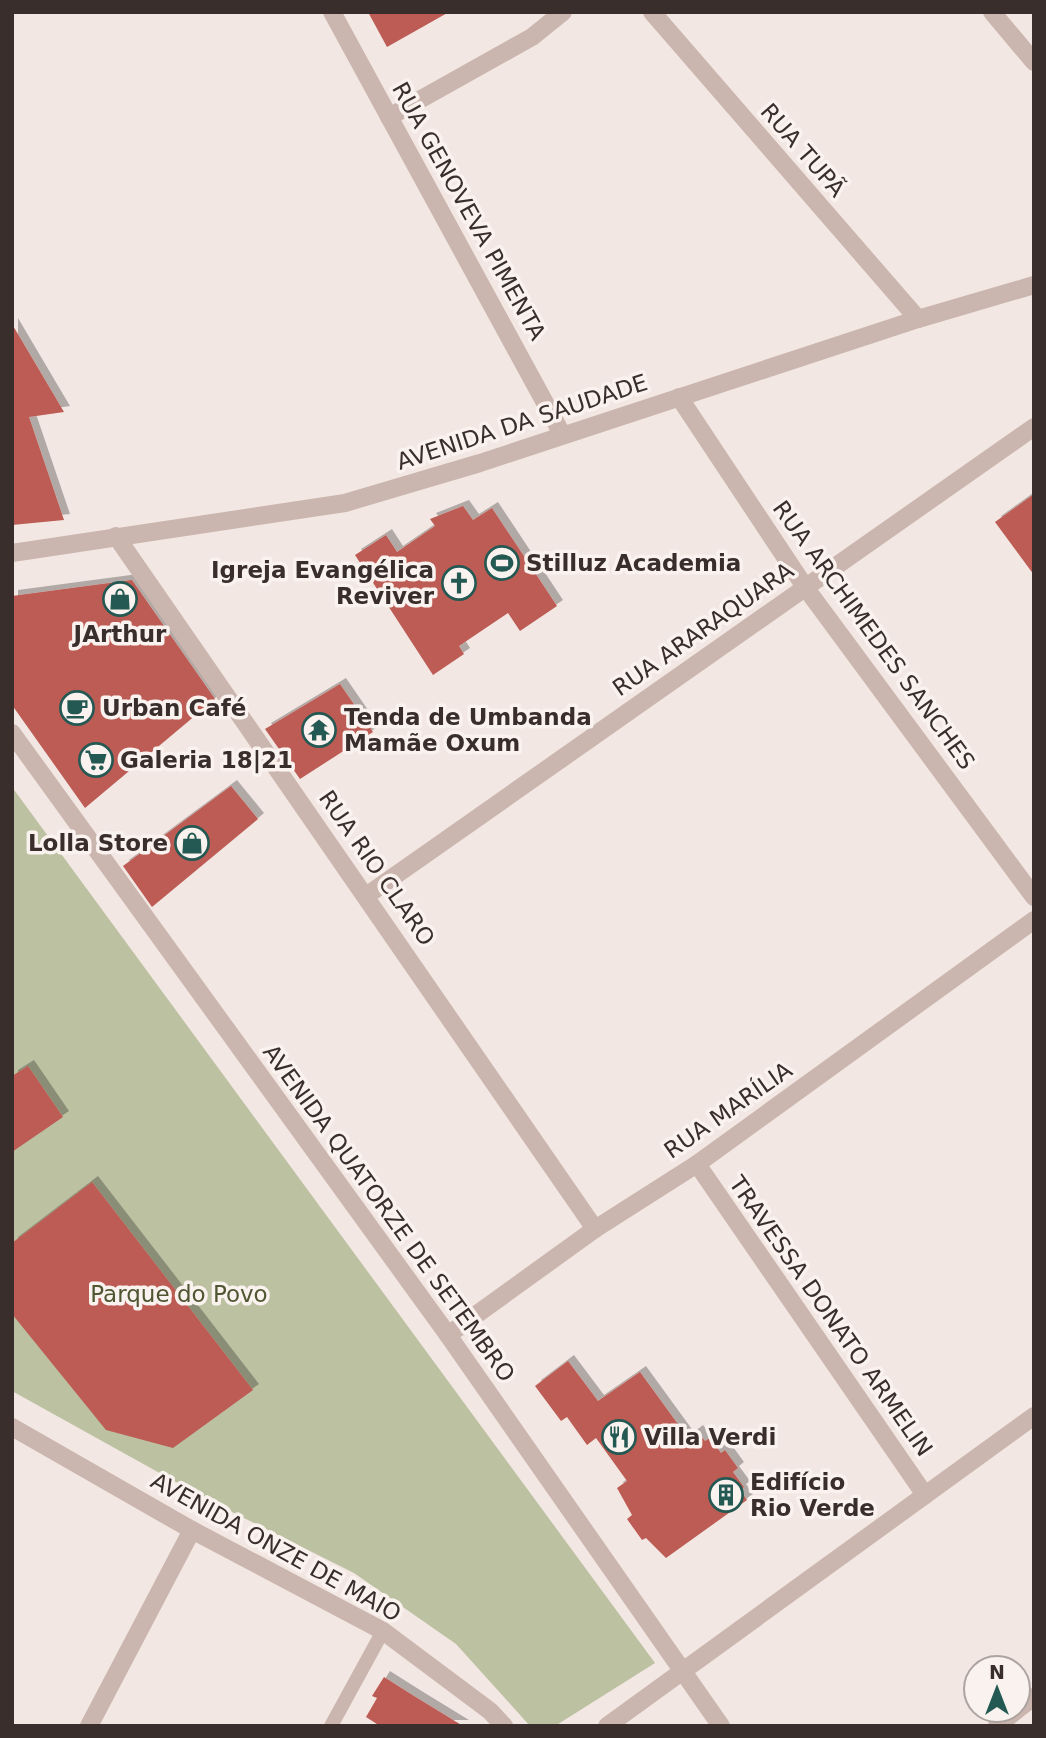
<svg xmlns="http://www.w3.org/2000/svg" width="1046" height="1738" viewBox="0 0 1046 1738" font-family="'DejaVu Sans',sans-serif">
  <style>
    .green { fill: #bcc1a2 }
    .building { fill: #bd5b54; filter: url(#shadow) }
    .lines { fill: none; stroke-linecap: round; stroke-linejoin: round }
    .service { stroke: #cab6ae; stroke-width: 14 }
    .minor { stroke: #cab6ae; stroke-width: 18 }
    .tertiary { stroke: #cab6ae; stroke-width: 18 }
    .labels { text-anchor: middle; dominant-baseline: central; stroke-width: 7; stroke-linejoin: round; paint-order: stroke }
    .street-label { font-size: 23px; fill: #392e2c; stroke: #faf2ee }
    .poi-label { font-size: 23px; font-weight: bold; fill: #392e2c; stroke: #faf2ee; text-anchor: start }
    .park-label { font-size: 23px; fill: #4f5631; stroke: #faf2ee }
  </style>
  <defs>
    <filter id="shadow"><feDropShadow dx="6" dy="-6" stdDeviation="0" flood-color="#0004"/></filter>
  </defs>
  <rect width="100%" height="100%" fill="#f2e7e2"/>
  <!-- green -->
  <polygon class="green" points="12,787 655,1663 555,1726 530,1726 456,1644 354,1573 210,1501 12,1391"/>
  <!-- building -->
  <g class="building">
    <polygon points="368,12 449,12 387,47"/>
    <polygon points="12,324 64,412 29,417 64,520 12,525"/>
    <polygon points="1034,494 1034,575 995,522"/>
    <polygon points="463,506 473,520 492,508 557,606 520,631 508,613 459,646 464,654 433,675 355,555 386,535 397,552 435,526 430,519"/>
    <polygon points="132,580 215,699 85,808 12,705 12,596"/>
    <polygon points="340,684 373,732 300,779 265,729"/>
    <polygon points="231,786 258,819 152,907 123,866"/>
    <polygon points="28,1066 63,1117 12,1152 12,1076"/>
    <polygon points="92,1182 253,1390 173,1448 106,1430 12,1314 12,1243"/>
    <polygon points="568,1361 598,1401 640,1372 688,1438 697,1431 705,1441 710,1438 721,1453 725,1450 738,1468 733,1472 744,1487 740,1490 747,1500 666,1558 646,1538 642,1540 627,1519 632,1515 617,1488 627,1481 596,1438 587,1445 567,1417 561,1421 535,1386"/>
    <polygon points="384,1677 414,1696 463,1726 380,1726 366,1717 377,1698 372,1696"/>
  </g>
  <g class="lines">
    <!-- service -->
    <polyline class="service" points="331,1726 383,1631"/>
    <!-- minor -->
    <g class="minor">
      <polyline points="332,12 562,434"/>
      <polyline points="652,12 918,319"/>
      <polyline points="992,12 1034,62"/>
      <polyline points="389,117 532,37 563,12"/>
      <polyline points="679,397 805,587 1034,897"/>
      <polyline points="116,536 595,1229"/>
      <polyline points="366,896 1034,427"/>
      <polyline points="697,1164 925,1495"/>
      <polyline points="448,1335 595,1229 697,1164 1034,920"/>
      <polyline points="1018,1709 1034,1697"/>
      <polyline points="89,1726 192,1530"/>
      <polyline points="607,1726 1034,1416"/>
      <polyline points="997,1726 1017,1710"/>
    </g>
    <!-- tertiary -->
    <g class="tertiary">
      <polyline points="12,553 345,503 480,463 918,319 1034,285"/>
      <polyline points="12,733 448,1335 721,1726"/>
      <polyline points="12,1427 192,1530 383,1631 490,1711 504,1726"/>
    </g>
  </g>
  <!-- icons -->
  <defs>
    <g id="stadium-ring" transform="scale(1.75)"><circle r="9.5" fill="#faf2ee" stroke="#245852" stroke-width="1.5"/><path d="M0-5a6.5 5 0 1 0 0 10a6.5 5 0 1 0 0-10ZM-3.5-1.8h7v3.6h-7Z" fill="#245852"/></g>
    <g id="church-ring" transform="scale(1.75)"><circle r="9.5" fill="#faf2ee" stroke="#245852" stroke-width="1.5"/><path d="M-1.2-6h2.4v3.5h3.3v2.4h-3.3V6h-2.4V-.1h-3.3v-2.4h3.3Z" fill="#245852"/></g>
    <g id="shop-ring" transform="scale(1.75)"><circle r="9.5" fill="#faf2ee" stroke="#245852" stroke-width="1.5"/><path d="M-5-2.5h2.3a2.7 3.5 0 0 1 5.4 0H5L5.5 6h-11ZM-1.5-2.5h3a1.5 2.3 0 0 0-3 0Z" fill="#245852"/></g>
    <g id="cafe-ring" transform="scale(1.75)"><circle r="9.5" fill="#faf2ee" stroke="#245852" stroke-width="1.5"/><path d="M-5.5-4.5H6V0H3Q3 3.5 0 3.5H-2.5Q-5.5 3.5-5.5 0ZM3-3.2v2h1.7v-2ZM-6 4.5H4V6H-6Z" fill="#245852"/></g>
    <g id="temple-ring" transform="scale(1.75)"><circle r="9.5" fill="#faf2ee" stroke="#245852" stroke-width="1.5"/><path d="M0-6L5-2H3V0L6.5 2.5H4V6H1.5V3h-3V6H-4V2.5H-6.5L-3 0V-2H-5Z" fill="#245852"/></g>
    <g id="supermarket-ring" transform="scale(1.75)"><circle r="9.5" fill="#faf2ee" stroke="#245852" stroke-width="1.5"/><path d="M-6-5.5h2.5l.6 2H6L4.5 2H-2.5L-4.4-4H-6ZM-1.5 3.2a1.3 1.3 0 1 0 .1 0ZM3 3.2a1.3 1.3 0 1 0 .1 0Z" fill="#245852"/></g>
    <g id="restaurant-ring" transform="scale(1.75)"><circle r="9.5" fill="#faf2ee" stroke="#245852" stroke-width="1.5"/><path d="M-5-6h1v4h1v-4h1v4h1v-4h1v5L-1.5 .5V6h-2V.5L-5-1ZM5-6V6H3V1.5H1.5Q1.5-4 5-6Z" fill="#245852"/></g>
    <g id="building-ring" transform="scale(1.75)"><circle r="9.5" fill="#faf2ee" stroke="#245852" stroke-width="1.5"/><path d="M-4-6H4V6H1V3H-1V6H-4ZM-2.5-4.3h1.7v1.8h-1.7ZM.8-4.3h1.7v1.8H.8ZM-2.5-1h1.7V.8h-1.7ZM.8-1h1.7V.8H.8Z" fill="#245852"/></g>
  </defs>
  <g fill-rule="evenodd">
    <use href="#stadium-ring" x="502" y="563"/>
    <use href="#church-ring" x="459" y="583"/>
    <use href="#shop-ring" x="120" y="599"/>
    <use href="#cafe-ring" x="77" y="708"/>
    <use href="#temple-ring" x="319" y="730"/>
    <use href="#supermarket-ring" x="96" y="760"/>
    <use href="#shop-ring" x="192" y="843"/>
    <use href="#restaurant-ring" x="619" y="1437"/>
    <use href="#building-ring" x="726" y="1495"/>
  </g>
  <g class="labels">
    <!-- street labels -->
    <g class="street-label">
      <text transform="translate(803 150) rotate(49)">RUA TUPÃ</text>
      <text transform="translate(469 211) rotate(61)">RUA GENOVEVA PIMENTA</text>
      <text transform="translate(522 422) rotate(-18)">AVENIDA DA SAUDADE</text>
      <text transform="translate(703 629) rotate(-35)">RUA ARARAQUARA</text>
      <text transform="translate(874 635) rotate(54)">RUA ARCHIMEDES SANCHES</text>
      <text transform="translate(377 868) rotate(55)">RUA RIO CLARO</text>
      <text transform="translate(728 1110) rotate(-35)">RUA MARÍLIA</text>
      <text transform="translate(389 1213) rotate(54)">AVENIDA QUATORZE DE SETEMBRO</text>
      <text transform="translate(831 1316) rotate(55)">TRAVESSA DONATO ARMELIN</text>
      <text transform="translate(276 1547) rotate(29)">AVENIDA ONZE DE MAIO</text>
    </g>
    <!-- poi labels -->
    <g class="poi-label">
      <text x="526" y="563">Stilluz Academia</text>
      <text x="434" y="570" text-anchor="end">Igreja Evangélica<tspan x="434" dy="26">Reviver</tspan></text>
      <text x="120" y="634" text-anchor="middle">JArthur</text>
      <text x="102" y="708">Urban Café</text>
      <text x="344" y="717">Tenda de Umbanda<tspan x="344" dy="26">Mamãe Oxum</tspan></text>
      <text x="120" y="760">Galeria 18|21</text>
      <text x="168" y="843" text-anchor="end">Lolla Store</text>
      <text x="644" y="1437">Villa Verdi</text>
      <text x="750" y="1482">Edifício<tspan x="750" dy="26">Rio Verde</tspan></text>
    </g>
    <!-- park labels -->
    <g class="park-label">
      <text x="179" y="1294">Parque do Povo</text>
    </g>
  </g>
  <!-- border -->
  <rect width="1046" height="1738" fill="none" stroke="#392e2c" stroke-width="28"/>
  <!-- north arrow -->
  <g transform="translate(997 1689)"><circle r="33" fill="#faf2ee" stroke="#ada4a0" stroke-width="2"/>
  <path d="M0-5L12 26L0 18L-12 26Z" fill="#245852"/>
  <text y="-10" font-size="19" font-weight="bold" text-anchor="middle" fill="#392e2c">N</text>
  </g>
</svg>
